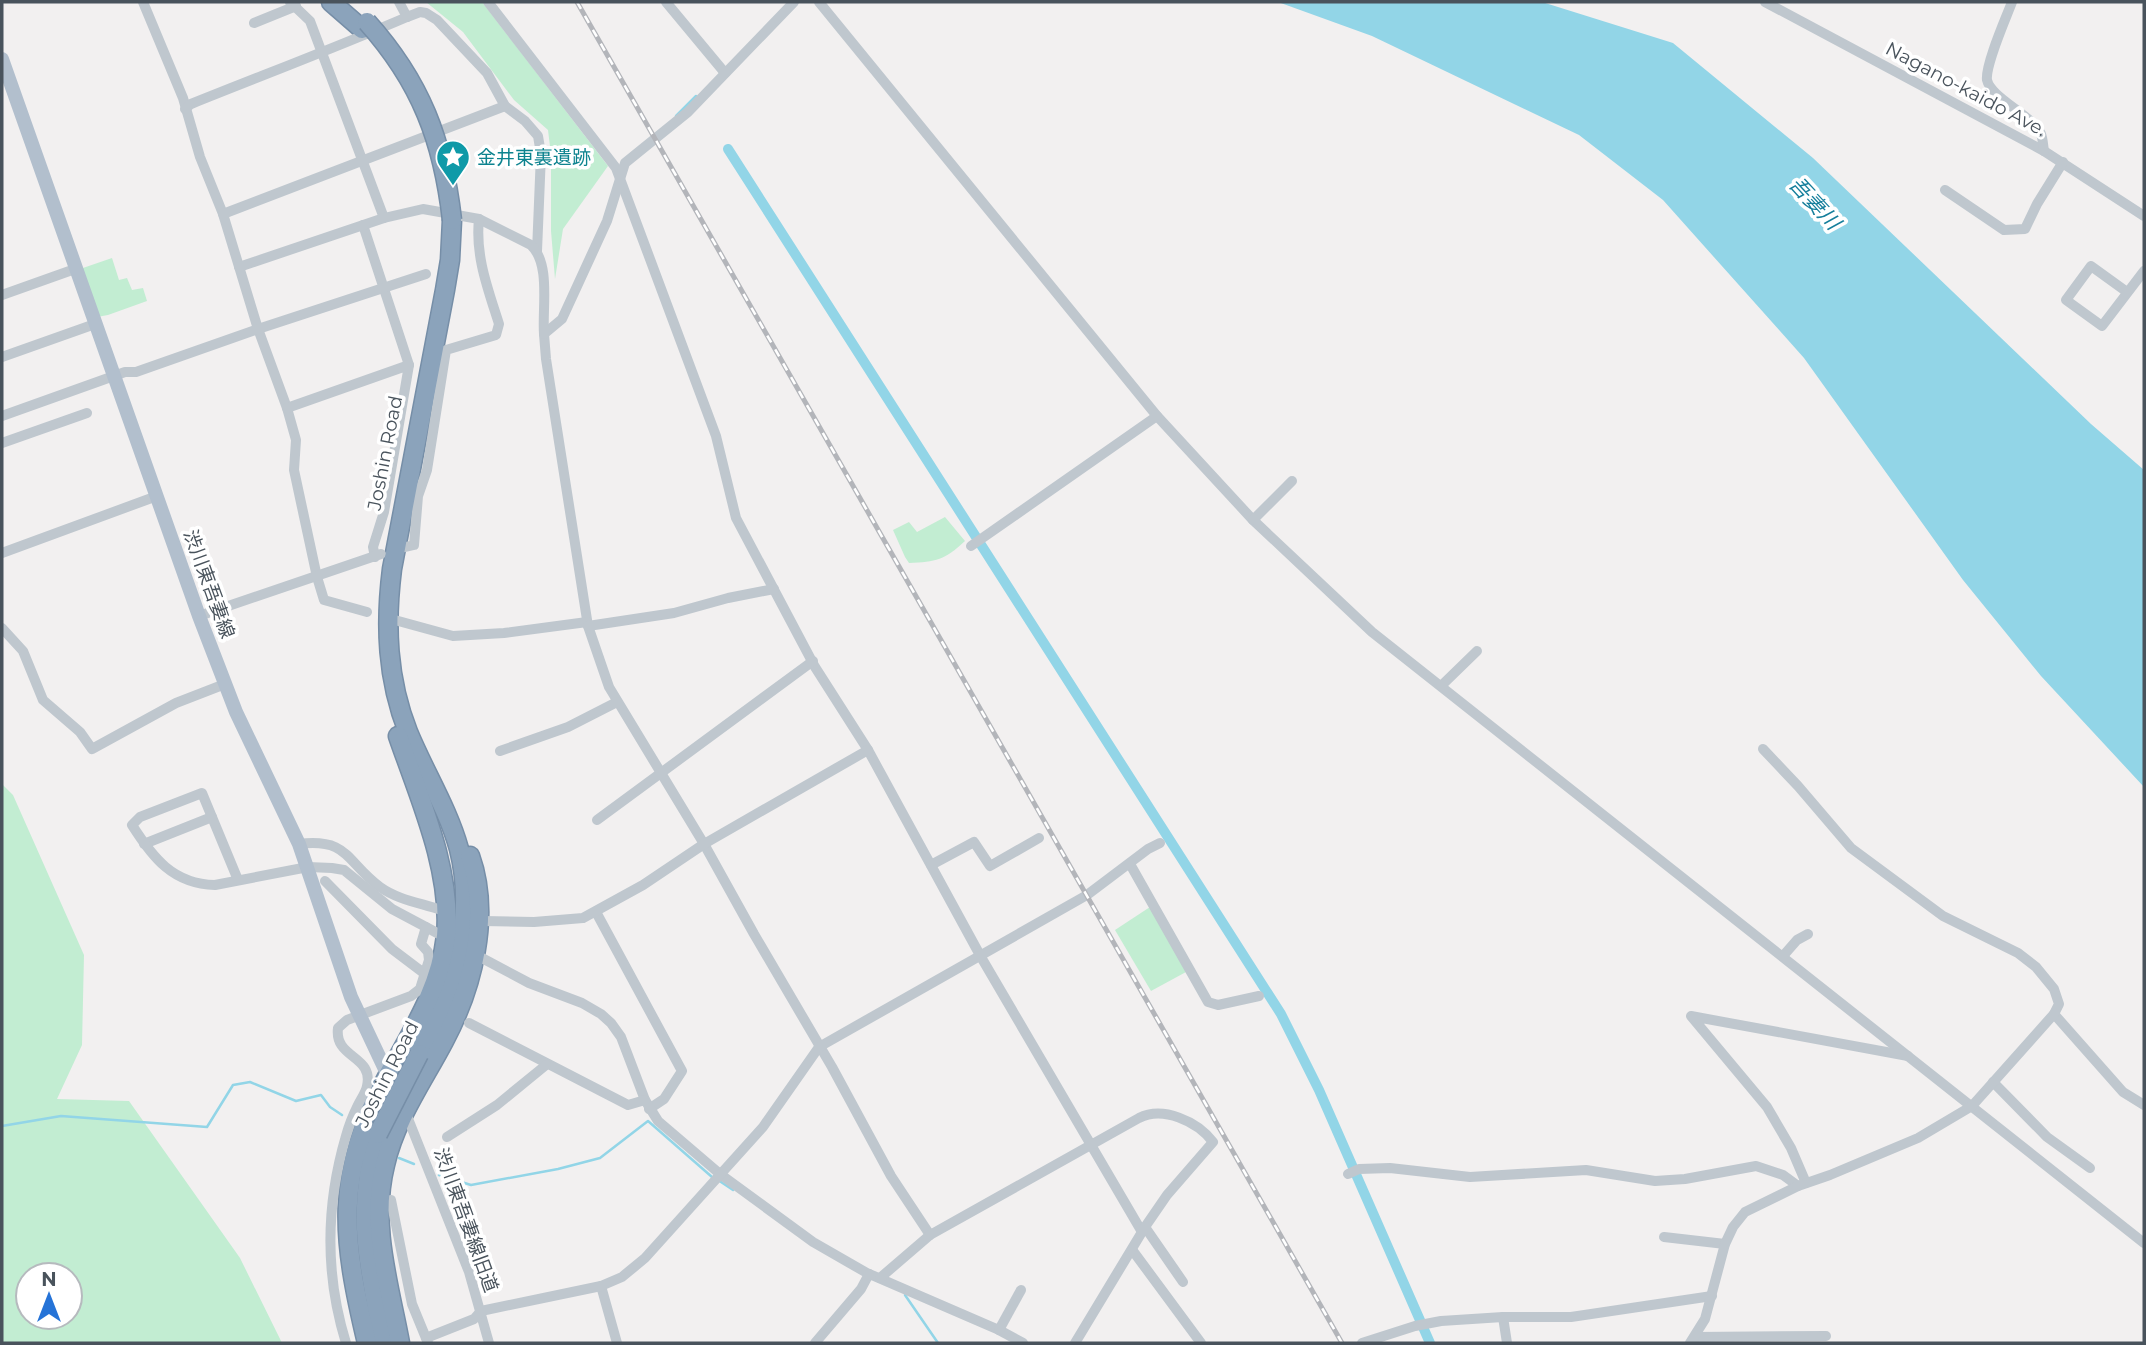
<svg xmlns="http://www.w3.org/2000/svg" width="2146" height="1345" viewBox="0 0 2146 1345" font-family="Montserrat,'Noto Sans JP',sans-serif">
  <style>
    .green { fill: #c2edd2; fill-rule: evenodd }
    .water { fill: #92d5e7 }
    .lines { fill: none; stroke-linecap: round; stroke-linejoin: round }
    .stream { stroke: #92d5e7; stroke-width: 2.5 }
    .canal { stroke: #92d5e7; stroke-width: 10 }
    .highway-casing { stroke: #768ea7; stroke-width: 21 }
    .minor { stroke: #bfc7ce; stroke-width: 10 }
    .major { stroke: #b2bfcd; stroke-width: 14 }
    .highway { stroke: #8ba3bb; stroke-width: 18 }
    .rail-casing { stroke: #b3b5ba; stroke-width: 5 }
    .rail { stroke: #fff; stroke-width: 2.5; stroke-dasharray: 8; stroke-linecap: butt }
    .highway-bridge-casing { stroke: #768ea7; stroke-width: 21; stroke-linecap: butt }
    .highway-bridge { stroke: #8ba3bb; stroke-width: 18 }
    .labels { text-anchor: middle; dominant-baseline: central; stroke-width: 7; stroke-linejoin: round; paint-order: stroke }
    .street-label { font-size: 19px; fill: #49535c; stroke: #fff }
    .culture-label { font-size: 19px; fill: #0d838f; stroke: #fff; text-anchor: start }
    .water-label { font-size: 21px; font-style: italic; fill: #167f9c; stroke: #fff }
  </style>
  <rect width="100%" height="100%" fill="#f2f0f0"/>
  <!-- green -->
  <g class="green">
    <polygon points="426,2 482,2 608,166 563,229 555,279 551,231 551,155 548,130 514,100 463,32"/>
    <polygon points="112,258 119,280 127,278 132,290 143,288 147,301 108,315 97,317 80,269"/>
    <path d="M945,517L965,541C945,560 936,562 909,563L905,557L893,530L909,522L917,532Z"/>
    <path d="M2,784L13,795L84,955L82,1045L57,1099L129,1101L240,1258L282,1343H2ZM70,1275V1317H28V1275Z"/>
    <polygon points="1150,907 1186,972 1151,991 1115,930"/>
  </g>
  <!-- water -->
  <polygon class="water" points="1278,2 1542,2 1673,43 1813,158 2091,424 2144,470 2144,787 2041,676 1963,580 1804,358 1663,200 1579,135 1372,36"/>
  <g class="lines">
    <!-- stream -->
    <g class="stream">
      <polyline points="676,116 696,96"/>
      <polyline points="2,1126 61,1116 207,1127 233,1085 250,1082 296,1101 321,1095 330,1107 342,1115"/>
      <polyline points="399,1158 414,1164"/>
      <polyline points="439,1175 471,1185 558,1169 600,1158 648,1121 712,1177"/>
      <polyline points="718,1180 733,1190"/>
      <polyline points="905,1295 938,1343"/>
    </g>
    <!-- canal -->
    <polyline class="canal" points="728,149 1281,1014 1319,1090 1430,1343"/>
    <!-- highway casing -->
    <g class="highway-casing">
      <g id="highway">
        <polyline points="331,2 362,29"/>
        <path d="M419,1054C453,992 477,920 459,849C448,809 424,771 408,732C387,679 385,625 392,569L445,290L450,260L452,220"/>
        <path d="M378,1134C354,1215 370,1264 383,1343"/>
        <path d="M367,1343C342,1238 334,1175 387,1077C412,1031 440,989 446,936C452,870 419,797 398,736"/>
        <path d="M400,1343C389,1284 370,1225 385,1165C395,1120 423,1081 444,1041C473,987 491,915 470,856"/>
      </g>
    </g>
    <!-- minor -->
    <g class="minor">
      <polyline points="143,2 183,98 200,157 223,214 258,329 287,408 296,440 294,470 317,577 324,600 367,612"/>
      <polyline points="290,2 310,21 384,218"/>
      <polyline points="399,2 407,17"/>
      <polyline points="488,2 616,168 716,436 736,518 815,667 868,750 981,957 1142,1232"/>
      <polyline points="666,2 725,73"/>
      <polyline points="794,2 688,112 625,163 607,221 562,319 544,334 546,359 588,626 609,687 704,844 754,934 832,1067 891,1176 930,1235"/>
      <polyline points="819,2 1157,416 1253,520 1372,632 2144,1243"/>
      <polyline points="1765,2 2044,151 2144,216"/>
      <path d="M2012,2C2006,18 1985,65 1987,80C1991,98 2032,115 2041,134C2043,139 2043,146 2044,151"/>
      <polyline points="254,23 296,6"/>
      <path d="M185,109L191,104C263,75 335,48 407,17L420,12L426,13L437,20L487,73L505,106L525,121L538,136L541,154L537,251"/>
      <polyline points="1945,190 2004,230 2025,229 2037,204 2063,162"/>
      <polyline points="223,214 505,106"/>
      <polyline points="363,225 409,365"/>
      <path d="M239,267L384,218L423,209L479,219L531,245C551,264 542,308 544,334"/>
      <polyline points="2127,292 2091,266 2066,300 2102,326 2144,271"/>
      <polyline points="2,295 75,269"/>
      <polyline points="2,357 95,324"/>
      <polyline points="287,408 409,365 384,512 373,547 375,557"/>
      <polyline points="2,416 125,372 136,372 258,329 426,274"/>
      <polyline points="2,443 87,413"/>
      <polyline points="1253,520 1292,481"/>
      <polyline points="971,546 1157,416"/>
      <path d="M401,548L414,545L418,496L427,470L446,350L496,335L499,324C488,289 475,256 479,219"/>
      <polyline points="2,553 157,496"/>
      <polyline points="199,616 381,554"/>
      <polyline points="391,619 453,636 504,633 587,622"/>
      <polyline points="588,626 674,613 728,598 774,589"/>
      <polyline points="2,628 23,651 43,700 80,732 92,749 176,703 225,684"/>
      <polyline points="1441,686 1477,651"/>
      <polyline points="500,751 568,727 617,702"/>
      <polyline points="597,820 813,661"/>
      <polyline points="144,844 212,817"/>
      <path d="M299,844C349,838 346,862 380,887C398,900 421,903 441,910"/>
      <polyline points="1130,864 1208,1002 1218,1005 1259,996"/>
      <polyline points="931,865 974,842 990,866 1039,838"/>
      <path d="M238,880L202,793L140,817L132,825C153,858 173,884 215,885L308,867L332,868L344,870L392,909L439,934"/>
      <polyline points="325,881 392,949 425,974"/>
      <polyline points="596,912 682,1071 664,1099 649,1109"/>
      <polyline points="483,921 534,922 583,918 643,885 704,844 868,750"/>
      <polyline points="1783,956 1797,940 1808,934"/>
      <polyline points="480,957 529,983 582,1003 601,1014 611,1023 621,1037 645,1100 658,1121 720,1174 813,1242 867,1273 999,1330 1023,1343"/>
      <polyline points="2054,1014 2123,1092 2144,1105"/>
      <polyline points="469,1023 628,1105 645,1100"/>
      <polyline points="1993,1082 2047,1137 2090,1168"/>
      <polyline points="405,1111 469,1272 489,1343"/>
      <polyline points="447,1137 497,1105 546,1065"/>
      <polyline points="1348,1174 1359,1169 1390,1168 1470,1177 1586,1170 1655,1181 1685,1179 1756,1166 1783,1175 1798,1186"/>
      <polyline points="1806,1183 1791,1148 1767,1107 1691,1016 1908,1056"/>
      <polyline points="391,1200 412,1304 428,1343"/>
      <polyline points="1145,1227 1183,1282"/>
      <polyline points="1664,1237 1725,1244"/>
      <polyline points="1133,1251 1201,1343"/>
      <path d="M880,1278L930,1235L1139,1118C1163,1106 1197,1121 1213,1142L1167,1195L1145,1227L1075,1343"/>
      <polyline points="601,1286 617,1343"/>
      <polyline points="1503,1317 1507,1343"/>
      <polyline points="999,1330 1021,1290"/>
      <polyline points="1695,1337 1826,1336"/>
      <polyline points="426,1338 474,1319 481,1311 601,1286 622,1277 645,1258 763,1127 819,1047 1087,895 1148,849 1160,843"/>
      <path d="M346,1343C325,1275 326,1204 346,1136C349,1125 353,1115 358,1105C361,1099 366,1092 367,1086C374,1055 334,1059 338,1028L347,1020L411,996L420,989L429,960L428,952L421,944L426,927"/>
      <polyline points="815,1343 861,1289 869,1274"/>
      <polyline points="1362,1343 1415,1326 1441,1321 1503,1317 1571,1317 1712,1296"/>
      <polyline points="1690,1343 1705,1319 1725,1244 1733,1227 1745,1212 1798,1186 1830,1175 1918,1138 1972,1106 2054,1014 2059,1004 2054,989 2036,967 2018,953 1943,916 1851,848 1798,786 1763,749"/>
    </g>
    <!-- major -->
    <polyline class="major" points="2,59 199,616 236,712 299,844 351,997 392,1084"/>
    <!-- highway -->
    <use href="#highway" class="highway"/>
    <!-- rail casing -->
    <g class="rail-casing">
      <polyline id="rail" points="577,2 1342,1343"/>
    </g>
    <!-- rail -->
    <use href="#rail" class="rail"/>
    <!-- highway-bridge casing -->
    <g class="highway-bridge-casing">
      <g id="highway-bridge">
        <path d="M367,22C421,82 443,141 452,220"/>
        <polyline points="378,1134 419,1054"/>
      </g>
    </g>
    <!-- highway-bridge -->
    <use href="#highway-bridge" class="highway-bridge"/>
  </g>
  <!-- icons -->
  <defs>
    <g id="sight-pin" transform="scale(1.75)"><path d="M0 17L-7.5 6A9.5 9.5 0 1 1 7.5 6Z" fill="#0f9aa8" stroke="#fff"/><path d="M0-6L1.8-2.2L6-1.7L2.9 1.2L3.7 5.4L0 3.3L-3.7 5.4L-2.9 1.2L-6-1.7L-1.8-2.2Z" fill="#fff"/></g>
  </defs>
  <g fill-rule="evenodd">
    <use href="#sight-pin" x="453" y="157"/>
  </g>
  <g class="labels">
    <!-- street labels -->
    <g class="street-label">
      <text transform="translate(1966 89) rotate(28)">Nagano-kaido Ave.</text>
      <text transform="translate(385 453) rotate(-79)">Joshin Road</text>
      <text transform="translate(209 584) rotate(70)">渋川東吾妻線</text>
      <text transform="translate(387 1074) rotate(-63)">Joshin Road</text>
      <text transform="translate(466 1220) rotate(70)">渋川東吾妻線旧道</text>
    </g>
    <!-- culture labels -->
    <g class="culture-label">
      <text x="477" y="157">金井東裏遺跡</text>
    </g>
    <!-- water labels -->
    <g class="water-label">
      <text transform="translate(1815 203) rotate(47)">吾妻川</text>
    </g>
  </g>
  <!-- border -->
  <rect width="2146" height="1345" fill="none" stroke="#49535c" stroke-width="7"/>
  <!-- north arrow -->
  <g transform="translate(49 1296)"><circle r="33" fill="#ffffff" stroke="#b6babe" stroke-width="2"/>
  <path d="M0-5L12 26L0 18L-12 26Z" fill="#2573d7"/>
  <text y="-10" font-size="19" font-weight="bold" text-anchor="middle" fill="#49535c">N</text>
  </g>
</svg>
